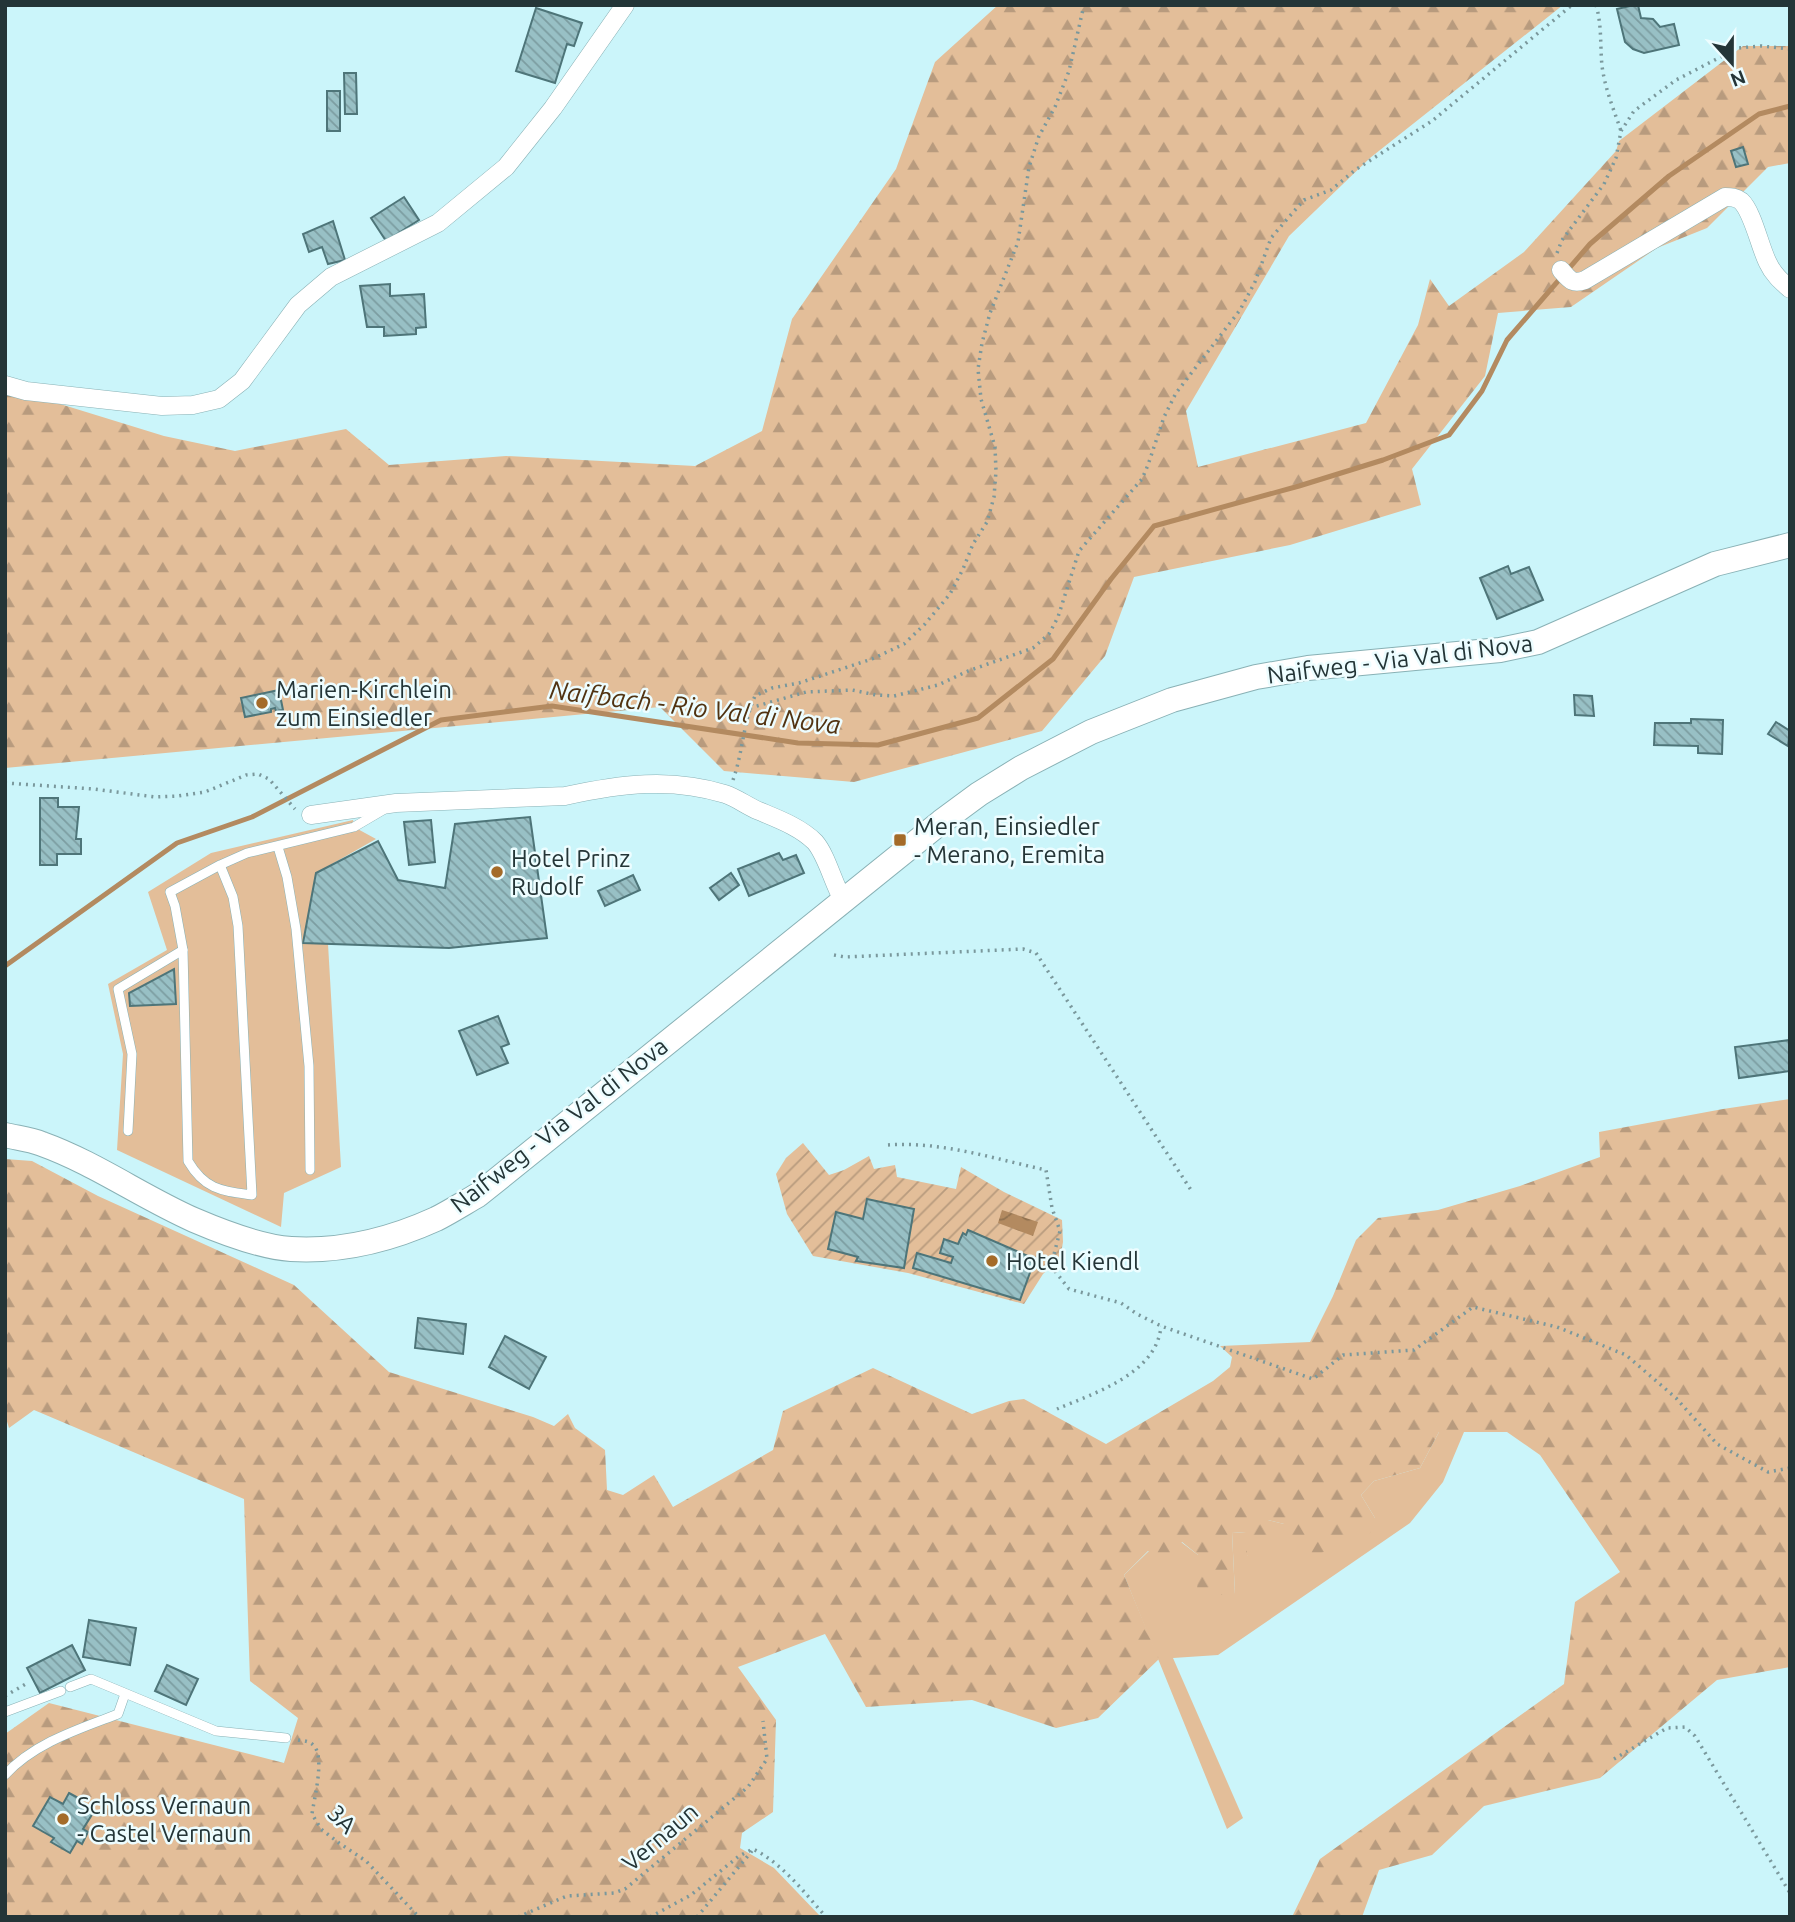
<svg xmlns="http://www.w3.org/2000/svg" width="1795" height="1922" viewBox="0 0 1795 1922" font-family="Ubuntu,sans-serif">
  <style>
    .green { fill: #e3be99 }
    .forest { fill: url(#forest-firs) }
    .garden { fill: url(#garden-furrows) }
    .water { fill: url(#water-waves) }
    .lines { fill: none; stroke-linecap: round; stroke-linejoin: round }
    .stream { stroke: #b38a60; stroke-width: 5 }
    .building { fill: url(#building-back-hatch); stroke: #4e7579; stroke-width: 2 }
    .service-casing { stroke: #89b1b5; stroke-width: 10 }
    .minor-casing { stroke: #89b1b5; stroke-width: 19 }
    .secondary-casing { stroke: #89b1b5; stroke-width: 26 }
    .path { stroke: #7a989c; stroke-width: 3.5; stroke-dasharray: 2 5; stroke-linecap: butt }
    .service { stroke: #fff; stroke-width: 9 }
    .minor { stroke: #fff; stroke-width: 18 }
    .secondary { stroke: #fff; stroke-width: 24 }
    .poi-dot { fill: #a46b29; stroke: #edfdff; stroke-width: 2.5 }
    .labels { text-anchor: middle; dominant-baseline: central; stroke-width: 5; stroke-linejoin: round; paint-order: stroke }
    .street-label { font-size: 24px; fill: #243537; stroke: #edfdff }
    .poi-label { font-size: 24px; fill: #243537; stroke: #edfdff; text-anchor: start }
    .water-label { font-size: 26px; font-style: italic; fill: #513311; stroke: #edfdff }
  </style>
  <defs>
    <pattern id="forest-firs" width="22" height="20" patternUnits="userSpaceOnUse" patternTransform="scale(1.75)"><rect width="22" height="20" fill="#e3be99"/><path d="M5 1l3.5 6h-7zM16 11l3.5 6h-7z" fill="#b89b7e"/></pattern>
    <pattern id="garden-furrows" width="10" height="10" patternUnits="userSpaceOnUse" patternTransform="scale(1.75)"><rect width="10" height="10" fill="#e3be99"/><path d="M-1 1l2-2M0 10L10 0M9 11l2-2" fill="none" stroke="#b89b7e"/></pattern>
    <pattern id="water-waves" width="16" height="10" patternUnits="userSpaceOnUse" patternTransform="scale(1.75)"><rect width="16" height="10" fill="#b38a60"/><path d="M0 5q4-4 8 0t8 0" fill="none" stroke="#917250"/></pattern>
    <pattern id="building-back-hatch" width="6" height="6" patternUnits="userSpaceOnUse" patternTransform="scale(1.75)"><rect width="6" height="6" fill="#98c0c5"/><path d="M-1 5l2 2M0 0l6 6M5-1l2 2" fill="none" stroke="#7c9da1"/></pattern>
  </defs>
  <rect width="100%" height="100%" fill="#cbf5fa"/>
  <!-- green -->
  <g class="green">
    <polygon points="353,820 354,827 376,839 316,873 303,943 328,944 341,1167 284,1193 281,1227 117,1150 123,1054 108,984 167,950 148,892 211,853"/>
    <polygon points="1439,1432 1464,1432 1443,1482 1410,1523 1218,1655 1173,1658 1243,1818 1227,1829 1124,1575 1149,1551 1181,1542 1198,1555 1235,1594 1232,1532 1246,1533 1247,1556 1268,1520 1284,1524 1375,1518 1361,1495 1374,1481 1420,1468"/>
  </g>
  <!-- forest -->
  <g class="forest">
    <polygon points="998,5 1563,5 1370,158 1289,236 1186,411 1198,467 1366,423 1418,325 1430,279 1449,306 1524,252 1616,151 1619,141 1743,46 1790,46 1790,163 1768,167 1707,228 1657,248 1571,307 1498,313 1485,376 1412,469 1421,505 1290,545 1134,577 1105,656 1042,731 854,782 724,771 660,707 5,768 5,387 164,436 235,451 346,429 389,465 506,456 695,466 762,431 792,319 896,169 935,62"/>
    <polygon points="1790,1099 1790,1667 1717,1680 1600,1778 1484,1806 1432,1855 1379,1870 1362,1917 1292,1917 1320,1859 1564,1684 1575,1602 1620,1572 1540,1455 1507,1432 1439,1432 1420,1468 1374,1481 1361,1495 1375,1518 1370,1533 1302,1561 1284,1524 1268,1520 1268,1552 1246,1556 1246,1533 1232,1532 1235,1595 1197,1595 1198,1555 1182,1542 1165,1557 1148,1551 1124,1575 1159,1659 1098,1718 1056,1728 972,1700 866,1707 825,1634 738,1667 776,1720 773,1812 742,1833 740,1848 774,1868 821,1917 5,1917 5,1734 49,1703 284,1763 298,1718 250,1681 244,1499 34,1410 9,1428 5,1415 5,1159 32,1161 98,1196 294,1285 389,1372 533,1417 554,1426 568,1414 575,1428 605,1450 607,1490 623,1495 654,1475 673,1507 773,1450 783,1411 873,1368 972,1414 1009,1401 1024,1399 1106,1444 1213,1381 1230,1367 1232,1357 1220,1346 1310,1342 1333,1296 1356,1240 1378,1218 1438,1210 1520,1186 1600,1157 1599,1132 1723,1109"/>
  </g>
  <!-- garden -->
  <polygon class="garden" points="803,1143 829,1175 844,1170 869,1156 874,1169 895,1165 897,1177 956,1189 961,1167 1004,1192 1062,1220 1063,1242 1060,1259 1043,1274 1024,1304 908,1273 813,1256 787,1214 776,1174 786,1158"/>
  <!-- water -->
  <polygon class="water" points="1002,1210 1038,1222 1033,1236 998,1223"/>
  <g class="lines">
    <!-- stream -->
    <polyline class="stream" points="5,966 177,843 252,817 441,720 552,706 798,743 878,745 978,718 1053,659 1111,579 1154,526 1299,486 1383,460 1449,435 1482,391 1507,340 1590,244 1669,176 1759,114 1790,106"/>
  </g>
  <!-- building -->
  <g class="building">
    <polygon points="1634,5 1638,5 1641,18 1653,19 1660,27 1674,24 1679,45 1644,53 1633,49 1625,42 1617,9"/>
    <polygon points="536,8 582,23 574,46 567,44 555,83 516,71"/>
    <polygon points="344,73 356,73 357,114 345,114"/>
    <rect x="327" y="91" width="13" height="40"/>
    <polygon points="1743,147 1748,164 1736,167 1731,151"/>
    <polygon points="404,197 419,220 386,241 371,218"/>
    <polygon points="333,221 345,260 328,264 322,247 309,252 303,234"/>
    <polygon points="390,284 390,296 424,294 426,327 416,328 416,334 384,336 384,327 367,327 360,286"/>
    <polygon points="1508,566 1511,574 1529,567 1543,600 1497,619 1480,578"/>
    <polygon points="279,690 283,710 276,711 275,708 271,709 271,712 245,717 241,698"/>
    <polygon points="1574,695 1592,696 1594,716 1575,715"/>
    <polygon points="1691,719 1723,720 1722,754 1698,753 1698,746 1654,745 1655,723 1691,723"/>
    <polygon points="1776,722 1790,731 1788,746 1768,734"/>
    <polygon points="40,798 58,798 58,807 79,807 76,839 81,839 81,854 57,854 57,865 40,865"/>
    <polygon points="530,817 547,938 449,948 303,943 316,873 378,841 398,880 445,888 455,824"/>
    <polygon points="431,820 435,862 409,865 404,822"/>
    <polygon points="779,853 783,860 796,855 804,873 749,896 738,869"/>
    <polygon points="731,873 739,885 719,900 710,888"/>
    <polygon points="633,875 640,890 605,906 598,891"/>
    <polygon points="174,969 176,1004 130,1006 129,993"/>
    <polygon points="498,1016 509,1044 501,1047 508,1063 477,1075 459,1031"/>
    <polygon points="1790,1040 1790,1071 1739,1078 1735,1047"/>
    <polygon points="867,1199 914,1209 904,1268 856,1261 858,1257 828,1249 836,1212 863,1219"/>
    <polygon points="968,1230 1035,1259 1020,1300 913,1268 917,1253 951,1263 953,1257 940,1253 944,1239 958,1244 963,1233 966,1235"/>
    <polygon points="418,1318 466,1324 463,1354 415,1348"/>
    <polygon points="505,1336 546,1357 529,1389 489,1367"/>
    <polygon points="89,1620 136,1628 130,1665 83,1657"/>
    <polygon points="72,1645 85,1670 40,1693 27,1668"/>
    <polygon points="167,1665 198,1679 186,1705 155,1691"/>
    <polygon points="69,1793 82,1800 80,1805 93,1813 83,1829 88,1832 82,1844 77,1841 70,1853 51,1842 54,1838 33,1826 50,1797 63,1804"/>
  </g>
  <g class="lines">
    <!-- service casing -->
    <g class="service-casing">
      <g id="service">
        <polyline points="278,847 287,877 296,929 309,1066 310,1170"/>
        <path d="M220,865L233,897L238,926L252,1195C222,1191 205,1190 188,1161L183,950L175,906L170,892L220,865L247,853L354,827L383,810"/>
        <polyline points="128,1131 132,1054 118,989 183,950"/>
        <polyline points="70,1687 91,1679 216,1731 286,1738"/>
        <polyline points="5,1712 61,1691"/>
        <path d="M5,1775C34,1743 79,1729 118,1714L125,1694"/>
      </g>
    </g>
    <!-- minor casing -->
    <g class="minor-casing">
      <g id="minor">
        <path d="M1561,270C1569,279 1572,285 1585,280L1725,197C1731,197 1736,197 1741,201C1753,212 1760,248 1768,263C1773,274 1781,281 1790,289"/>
        <polyline points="5,385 26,391 162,406 193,405 219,399 242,381 298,305 331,277 438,223 506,167 553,108 625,5"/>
        <path d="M311,815L396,803L565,796C620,784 671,777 725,794C737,798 747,806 759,811C778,819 800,827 815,842C827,856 833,883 843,900"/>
      </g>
    </g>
    <!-- secondary casing -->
    <g class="secondary-casing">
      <path id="secondary" d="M5,1135C17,1138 30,1139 42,1144C95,1163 142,1197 194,1220C222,1232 261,1247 291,1249C341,1252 392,1239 436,1219C450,1212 464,1203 478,1195L941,822L979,794L1021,768L1091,732L1172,700L1256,677L1308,668L1500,650L1538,642L1715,564L1790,545"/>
    </g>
    <!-- path -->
    <g class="path">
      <path d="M1596,5C1602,25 1600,46 1602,66C1605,89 1614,110 1621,131"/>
      <polyline points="1557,253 1562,240 1604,184 1616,158 1621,131 1634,111 1676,80 1738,48 1761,46 1790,49"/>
      <polyline points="750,708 806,692 852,690 876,695 894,696 938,685 968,671 1033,648 1049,634 1058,617 1079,551 1142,479 1148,465 1164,417 1176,393 1240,310 1255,282 1271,238 1288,218 1304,200 1331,190 1355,170 1432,121 1572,5"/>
      <path d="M733,780C743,752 743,723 755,696L772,688L799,683L872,659L904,644L925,624L950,594L963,569L973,544L987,522L994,497L996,471L995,447L981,399L978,369L982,343L990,313L1018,242L1029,167L1039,136L1055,107L1069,71L1084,5"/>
      <polyline points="5,783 94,789 155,797 178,796 205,792 246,775 258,774 269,779 295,809"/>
      <polyline points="834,955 845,957 1023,949 1036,953 1191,1190"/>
      <path d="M888,1145C941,1141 995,1159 1046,1170L1052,1208L1060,1231L1051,1266L1069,1289L1121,1303L1137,1314L1161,1326L1313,1379L1343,1355L1414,1350L1473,1307L1557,1327L1626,1355L1676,1398L1717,1444L1768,1472L1790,1468"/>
      <path d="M1057,1409C1094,1393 1157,1374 1161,1326"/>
      <polyline points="5,1696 29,1682"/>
      <path d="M298,1740C304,1741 310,1741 314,1746C325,1758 314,1799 312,1814L321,1829L339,1843L366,1861L419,1917"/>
      <polyline points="1614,1759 1667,1728 1685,1727 1695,1736 1790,1893"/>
      <polyline points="518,1917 567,1896 614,1893 625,1889 748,1787 767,1759 763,1721"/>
      <path d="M650,1917L691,1895L739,1856L753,1849C783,1864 804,1892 826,1917"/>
      <polyline points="697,1917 752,1851"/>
    </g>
    <!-- service -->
    <use href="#service" class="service"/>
    <!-- minor -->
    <use href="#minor" class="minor"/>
    <!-- secondary -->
    <use href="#secondary" class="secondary"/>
  </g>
  <!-- markers -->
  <g class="poi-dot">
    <circle cx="262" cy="703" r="7"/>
    <rect x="893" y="833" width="14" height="14" rx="3.5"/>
    <circle cx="497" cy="872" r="7"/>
    <circle cx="992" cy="1261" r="7"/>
    <circle cx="63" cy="1819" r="7"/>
  </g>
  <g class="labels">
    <!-- street labels -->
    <g class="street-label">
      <text transform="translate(1400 659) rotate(-7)">Naifweg - Via Val di Nova</text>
      <text transform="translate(559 1125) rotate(-38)">Naifweg - Via Val di Nova</text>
      <text transform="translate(342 1819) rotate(45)">3A</text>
      <text transform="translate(660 1837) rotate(-40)">Vernaun</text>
    </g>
    <!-- poi labels -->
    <g class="poi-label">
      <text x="276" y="689">Marien-Kirchlein<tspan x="276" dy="28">zum Einsiedler</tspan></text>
      <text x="914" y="826">Meran, Einsiedler<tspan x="914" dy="28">- Merano, Eremita</tspan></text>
      <text x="511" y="858">Hotel Prinz<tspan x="511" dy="28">Rudolf</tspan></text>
      <text x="1006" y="1261">Hotel Kiendl</text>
      <text x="77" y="1805">Schloss Vernaun<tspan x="77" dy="28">- Castel Vernaun</tspan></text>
    </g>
    <!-- water labels -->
    <g class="water-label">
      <text transform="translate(695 707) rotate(7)">Naifbach - Rio Val di Nova</text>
    </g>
  </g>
  <!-- border -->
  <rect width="1795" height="1922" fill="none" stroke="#243537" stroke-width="14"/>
  <!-- north arrow -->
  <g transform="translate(1732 63) rotate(159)" stroke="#edfdff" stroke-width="5" paint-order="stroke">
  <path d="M0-5L12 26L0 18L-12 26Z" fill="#243537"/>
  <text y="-10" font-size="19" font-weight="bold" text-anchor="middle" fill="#243537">N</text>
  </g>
</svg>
